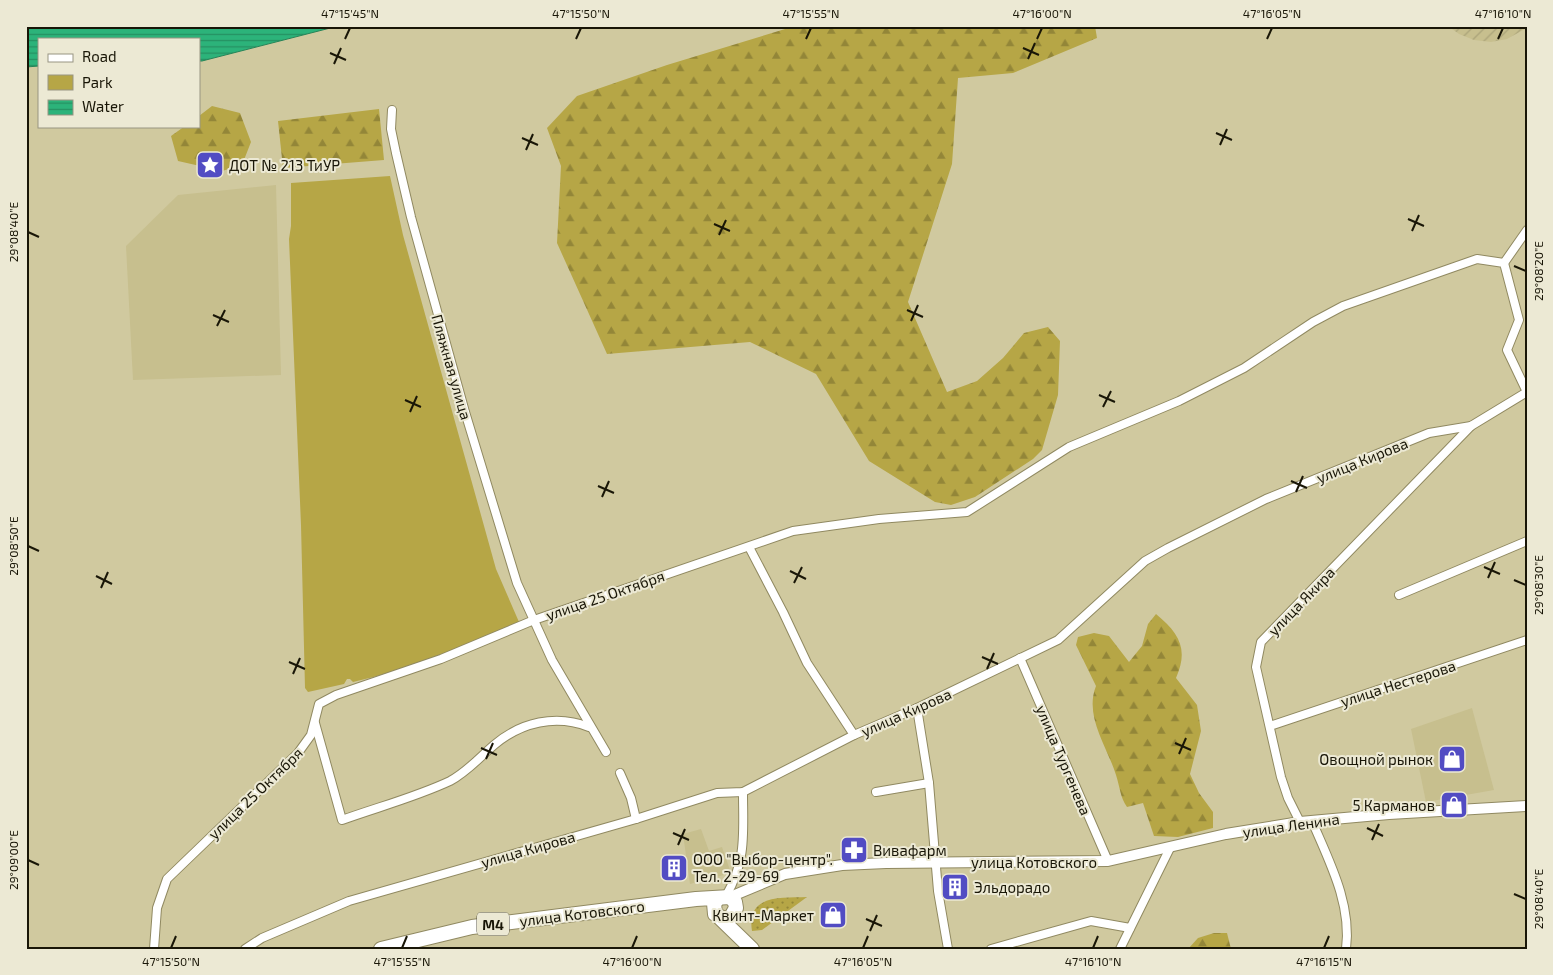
<svg xmlns="http://www.w3.org/2000/svg" width="1553" height="975" viewBox="0 0 1553 975" font-family="'Exo 2',sans-serif">
  <style>
    .built { fill: #c7bf8e }
    .industrial { fill: url(#industrial-furrows) }
    .grass { fill: url(#grass-dots) }
    .forest { fill: url(#forest-firs) }
    .green { fill: #b6a646 }
    .water { fill: url(#water-rules); stroke: #268458 }
    .lines { fill: none; stroke-linecap: round; stroke-linejoin: round }
    .street-casing { stroke: #908961; stroke-width: 10 }
    .secondary-casing { stroke: #908961; stroke-width: 12 }
    .highway-casing { stroke: #908961; stroke-width: 16 }
    .street { stroke: #fff; stroke-width: 8 }
    .secondary { stroke: #fff; stroke-width: 10 }
    .highway { stroke: #fff; stroke-width: 14 }
    .ticks { fill: none; stroke: #191607; stroke-width: 2 }
    .labels { text-anchor: middle; dominant-baseline: central; stroke-width: 4; stroke-linejoin: round; paint-order: stroke }
    .shield { fill: #ece9d4; stroke: #585544; stroke-width: 1 }
    .shield-label { font-size: 14px; font-weight: bold; fill: #191607 }
    .poi-label { font-size: 15px; fill: #191607; stroke: #ece9d4; text-anchor: start }
    .street-label { font-size: 15px; fill: #191607; stroke: #ece9d4 }
    .neatline { fill: none; stroke: #191607; stroke-width: 2 }
    .ticks-label { font-size: 12px; text-anchor: middle; fill: #191607 }
  </style>
  <defs>
    <pattern id="industrial-furrows" width="10" height="10" patternUnits="userSpaceOnUse" patternTransform="scale(1.25)"><rect width="10" height="10" fill="#c7bf8e"/><path d="M-1 1l2-2M0 10L10 0M9 11l2-2" fill="none" stroke="#aaa379"/></pattern>
    <pattern id="grass-dots" width="8" height="8" patternUnits="userSpaceOnUse" patternTransform="scale(1.25)"><rect width="8" height="8" fill="#b6a646"/><path d="M2 2h.1M6 6h.1" fill="none" stroke="#938638" stroke-width="1.8" stroke-linecap="round"/></pattern>
    <pattern id="forest-firs" width="22" height="20" patternUnits="userSpaceOnUse" patternTransform="scale(1.25)"><rect width="22" height="20" fill="#b6a646"/><path d="M5 1l3.5 6h-7zM16 11l3.5 6h-7z" fill="#938638"/></pattern>
    <pattern id="water-rules" width="6" height="5" patternUnits="userSpaceOnUse" patternTransform="scale(1.25)"><rect width="6" height="5" fill="#2cb37a"/><path d="M0 2.5h6" fill="none" stroke="#259162"/></pattern>
  </defs>
  <rect width="100%" height="100%" fill="#d0c99f"/>
  <!-- built -->
  <g class="built">
    <polygon points="276,185 281,375 133,380 126,246 178,195"/>
    <polygon points="1472,708 1494,790 1426,802 1411,729"/>
    <polygon points="701,829 709,851 722,847 731,873 690,884 683,834"/>
  </g>
  <!-- industrial -->
  <polygon class="industrial" points="1448,26 1527,26 1527,28 1507,39 1491,42 1474,40 1459,34"/>
  <!-- grass -->
  <path class="grass" d="M807,897L762,930L752,931C746,894 781,898 807,897Z"/>
  <!-- forest -->
  <g class="forest">
    <polygon points="795,26 1095,26 1097,38 1013,73 958,78 952,164 908,302 947,392 977,381 1003,358 1024,333 1048,327 1060,341 1058,395 1042,450 1033,459 975,497 951,505 935,502 869,461 816,374 750,342 607,354 557,243 561,166 547,128 577,96 667,65"/>
    <polygon points="212,106 240,113 251,142 242,165 222,171 178,161 171,136 185,126 199,126 199,116"/>
    <polygon points="379,109 384,160 283,168 278,121"/>
    <path d="M1156,614C1179,633 1189,649 1176,678L1197,705L1201,731L1190,774L1199,793L1213,812V828L1178,837L1154,836L1143,803L1127,807C1120,797 1120,787 1116,775C1107,746 1084,716 1096,686L1076,645L1078,637L1094,633L1109,636L1129,662L1142,646L1148,624Z"/>
    <polygon points="1214,933 1227,933 1231,949 1188,949 1198,938"/>
  </g>
  <!-- green -->
  <path class="green" d="M390,176L403,235L496,569L519,622C464,646 411,669 353,682L350,679H347L344,684L308,692L305,688L301,525L289,239L291,226V183Z"/>
  <!-- water -->
  <polygon class="water" points="26,26 338,26 202,61 199,61 199,39 39,39 39,66 26,67"/>
  <g class="lines">
    <!-- street casing -->
    <g class="street-casing">
      <g id="street">
        <polyline points="392,110 391,129 396,153 411,217 465,412 517,583 552,660 606,752"/>
        <polyline points="1504,263 1527,230"/>
        <polyline points="749,547 783,612 807,663 854,735"/>
        <polyline points="1399,595 1527,541"/>
        <polyline points="1020,658 1108,861"/>
        <polyline points="917,708 929,783 938,891 948,949"/>
        <path d="M315,723L342,820C378,807 416,797 450,781C467,772 480,757 494,745C521,722 556,714 589,727"/>
        <polyline points="1270,726 1527,640"/>
        <polyline points="620,773 631,798 636,819"/>
        <polyline points="876,792 929,783"/>
        <path d="M1312,821C1329,861 1352,904 1346,949"/>
        <polyline points="1300,822 1288,798 1281,777 1256,667 1261,642 1471,426"/>
        <path d="M726,896C747,859 743,833 743,792"/>
        <polyline points="154,949 157,908 167,879 298,753 311,735 319,704 336,695 441,659 534,620 793,531 879,519 967,512 1069,447 1179,401 1244,368 1313,322 1343,306 1477,259 1504,263 1519,320 1507,350 1527,392"/>
        <polyline points="245,949 262,938 349,901 636,819 717,793 743,792 854,735 917,708 1058,640 1145,561 1168,548 1266,499 1429,433 1471,426 1527,392"/>
        <polyline points="991,949 1091,921 1130,928"/>
        <polyline points="1120,949 1170,848"/>
      </g>
    </g>
    <!-- secondary casing -->
    <g class="secondary-casing">
      <polyline id="secondary" points="730,897 785,874 842,865 886,863 1108,861 1226,834 1300,822 1389,814 1527,806"/>
    </g>
    <!-- highway casing -->
    <g class="highway-casing">
      <g id="highway">
        <polyline points="720,918 752,949"/>
        <polyline points="381,949 472,927 696,899 730,897 735,902 736,908 731,917 724,919 715,914 714,903 719,898"/>
      </g>
    </g>
    <!-- street -->
    <use href="#street" class="street"/>
    <!-- secondary -->
    <use href="#secondary" class="secondary"/>
    <!-- highway -->
    <use href="#highway" class="highway"/>
  </g>
  <!-- ticks -->
  <path class="ticks" d="M345,39L350,28M576,39L581,28M806,39L811,28M1037,39L1042,28M1267,39L1272,28M1498,39L1503,28M1023,48L1039,55M330,53L346,60M1028,59L1035,43M334,64L341,48M1216,133L1232,140M522,138L538,145M1220,145L1227,129M526,150L533,134M1408,219L1424,226M714,224L730,231M1412,231L1419,215M28,232L39,237M719,235L726,220M1514,266L1526,271M907,310L923,317M213,315L229,322M911,321L918,305M217,326L225,310M1099,395L1115,402M405,400L421,407M1103,407L1111,391M410,412L417,396M1291,481L1307,488M598,486L614,493M1296,492L1303,476M602,497L609,481M28,546L39,551M1484,567L1500,574M790,571L806,579M96,576L112,584M1488,578L1495,562M1514,580L1526,585M794,583L802,567M101,588L108,572M982,657L998,664M289,662L305,669M987,669L994,653M293,674L300,658M1175,743L1191,750M481,748L497,755M1179,754L1186,738M486,759L493,743M1367,828L1383,836M673,833L689,840M1372,840L1379,824M678,845L685,829M28,860L39,865M1514,894L1526,899M866,919L882,926M870,931L877,915M171,948L176,936M402,948L407,936M632,948L637,936M863,948L868,936M1093,948L1098,936M1324,948L1329,936"/>
  <!-- icons -->
  <defs>
    <g id="sight-square" transform="scale(1.4375)"><rect x="-9" y="-9" width="18" height="18" rx="4" fill="#524cc3" stroke="#ece9d4"/><path d="M0-6L1.8-2.2L6-1.7L2.9 1.2L3.7 5.4L0 3.3L-3.7 5.4L-2.9 1.2L-6-1.7L-1.8-2.2Z" fill="#fff"/></g>
    <g id="shop-square" transform="scale(1.4375)"><rect x="-9" y="-9" width="18" height="18" rx="4" fill="#524cc3" stroke="#ece9d4"/><path d="M-5-2.5h2.3a2.7 3.5 0 0 1 5.4 0H5L5.5 6h-11ZM-1.5-2.5h3a1.5 2.3 0 0 0-3 0Z" fill="#fff"/></g>
    <g id="pharmacy-square" transform="scale(1.4375)"><rect x="-9" y="-9" width="18" height="18" rx="4" fill="#524cc3" stroke="#ece9d4"/><path d="M-2-6h4v4h4v4h-4v4h-4v-4h-4v-4h4Z" fill="#fff"/></g>
    <g id="building-square" transform="scale(1.4375)"><rect x="-9" y="-9" width="18" height="18" rx="4" fill="#524cc3" stroke="#ece9d4"/><path d="M-4-6H4V6H1V3H-1V6H-4ZM-2.5-4.3h1.7v1.8h-1.7ZM.8-4.3h1.7v1.8H.8ZM-2.5-1h1.7V.8h-1.7ZM.8-1h1.7V.8H.8Z" fill="#fff"/></g>
  </defs>
  <g fill-rule="evenodd">
    <use href="#sight-square" x="210" y="165"/>
    <use href="#shop-square" x="1452" y="759"/>
    <use href="#shop-square" x="1454" y="805"/>
    <use href="#pharmacy-square" x="854" y="850"/>
    <use href="#building-square" x="674" y="868"/>
    <use href="#building-square" x="955" y="887"/>
    <use href="#shop-square" x="833" y="915"/>
  </g>
  <g class="labels">
    <!-- shield labels -->
    <rect class="shield" x="477" y="912.5" width="32" height="23" rx="4"/>
    <g class="shield-label">
      <text x="493" y="924">M4</text>
    </g>
    <!-- poi labels -->
    <g class="poi-label">
      <text x="229" y="165">ДОТ № 213 ТиУР</text>
      <text x="1433" y="759" text-anchor="end">Овощной рынок</text>
      <text x="1435" y="805" text-anchor="end">5 Карманов</text>
      <text x="873" y="850">Вивафарм</text>
      <text x="693" y="859">ООО "Выбор-центр".<tspan x="693" dy="17">Тел. 2-29-69</tspan></text>
      <text x="974" y="887">Эльдорадо</text>
      <text x="814" y="915" text-anchor="end">Квинт-Маркет</text>
    </g>
    <!-- street labels -->
    <g class="street-label">
      <text transform="translate(452 367) rotate(74)">Пляжная улица</text>
      <text transform="translate(1362 460) rotate(-22)">улица Кирова</text>
      <text transform="translate(605 595) rotate(-19)">улица 25 Октября</text>
      <text transform="translate(1301 601) rotate(-46)">улица Якира</text>
      <text transform="translate(1398 683) rotate(-18)">улица Нестерова</text>
      <text transform="translate(906 712) rotate(-24)">улица Кирова</text>
      <text transform="translate(1064 760) rotate(67)">улица Тургенева</text>
      <text transform="translate(255 793) rotate(-44)">улица 25 Октября</text>
      <text transform="translate(1291 825) rotate(-8)">улица Ленина</text>
      <text transform="translate(528 849) rotate(-16)">улица Кирова</text>
      <text x="1034" y="862">улица Котовского</text>
      <text transform="translate(582 913) rotate(-7)">улица Котовского</text>
    </g>
  </g>
  <!-- border -->
  <rect width="1553" height="975" fill="none" stroke="#ece9d4" stroke-width="55"/>
  <!-- legend -->
  <rect x="38" y="38" width="162" height="90" fill="#ece9d4" stroke="#989582"/>
  <rect x="48" y="54" width="25" height="8" fill="#ffffff" stroke="#989582"/>
  <text x="82" y="62" font-size="15" fill="#191607">Road</text>
  <rect x="48" y="75" width="25" height="15" fill="#b6a646" stroke="#989582"/>
  <text x="82" y="88" font-size="15" fill="#191607">Park</text>
  <rect x="48" y="100" width="25" height="15" fill="url(#water-rules)" stroke="#989582"/>
  <text x="82" y="112" font-size="15" fill="#191607">Water</text>
  <rect x="28" y="28" width="1498" height="920" class="neatline"/>
  <g class="ticks-label">
    <text x="350" y="18">47°15'45"N</text>
    <text x="581" y="18">47°15'50"N</text>
    <text x="811" y="18">47°15'55"N</text>
    <text x="1042" y="18">47°16'00"N</text>
    <text x="1272" y="18">47°16'05"N</text>
    <text x="1503" y="18">47°16'10"N</text>
    <text transform="translate(14 232) rotate(-90)" y="4">29°08'40"E</text>
    <text transform="translate(1539 271) rotate(-90)" y="4">29°08'20"E</text>
    <text transform="translate(14 546) rotate(-90)" y="4">29°08'50"E</text>
    <text transform="translate(1539 585) rotate(-90)" y="4">29°08'30"E</text>
    <text transform="translate(14 860) rotate(-90)" y="4">29°09'00"E</text>
    <text transform="translate(1539 899) rotate(-90)" y="4">29°08'40"E</text>
    <text x="171" y="966">47°15'50"N</text>
    <text x="402" y="966">47°15'55"N</text>
    <text x="632" y="966">47°16'00"N</text>
    <text x="863" y="966">47°16'05"N</text>
    <text x="1093" y="966">47°16'10"N</text>
    <text x="1324" y="966">47°16'15"N</text>
  </g>
</svg>
